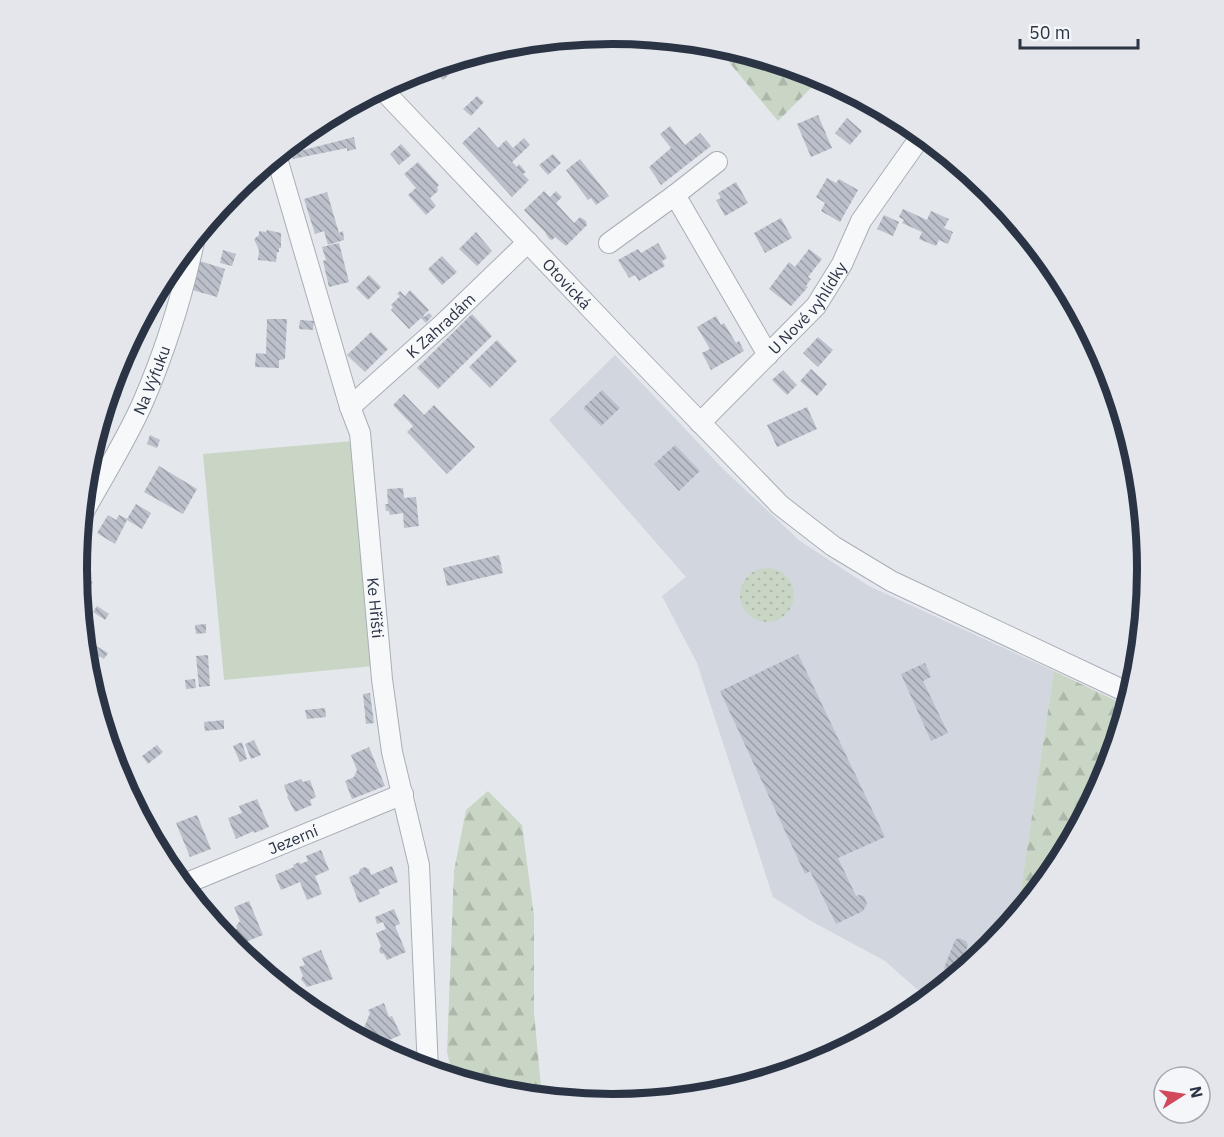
<svg xmlns="http://www.w3.org/2000/svg" width="1224" height="1137" viewBox="0 0 1224 1137" font-family="'IBM Plex Sans',sans-serif">
  <style>
    .built { fill: #d2d6de }
    .grass { fill: url(#grass-dots) }
    .forest { fill: url(#forest-firs) }
    .garden { fill: #c9d6c5 }
    .building { fill: url(#building-back-hatch) }
    .lines { fill: none; stroke-linecap: round; stroke-linejoin: round }
    .minor-casing { stroke: #a9aeb7; stroke-width: 22 }
    .minor { stroke: #f7f8fa; stroke-width: 20 }
    .labels { text-anchor: middle; dominant-baseline: central; stroke-width: 6; stroke-linejoin: round; paint-order: stroke }
    .street-label { font-size: 16px; fill: #2b3445; stroke: #f4f6f9 }
    .rim { fill: none; stroke: #2b3445; stroke-width: 8 }
  </style>
  <defs>
    <pattern id="grass-dots" width="8" height="8" patternUnits="userSpaceOnUse" patternTransform="scale(1.5)"><rect width="8" height="8" fill="#c9d6c5"/><path d="M2 2h.1M6 6h.1" fill="none" stroke="#adb8ab" stroke-width="1.8" stroke-linecap="round"/></pattern>
    <pattern id="forest-firs" width="22" height="20" patternUnits="userSpaceOnUse" patternTransform="scale(1.5)"><rect width="22" height="20" fill="#c9d6c5"/><path d="M5 1l3.5 6h-7zM16 11l3.5 6h-7z" fill="#adb8ab"/></pattern>
    <pattern id="building-back-hatch" width="6" height="6" patternUnits="userSpaceOnUse" patternTransform="scale(1.5)"><rect width="6" height="6" fill="#bbc0ca"/><path d="M-1 5l2 2M0 0l6 6M5-1l2 2" fill="none" stroke="#989da6"/></pattern>
  </defs>
  <rect width="100%" height="100%" fill="#e4e7ec"/>
  <!-- built -->
  <polygon class="built" points="615,355 724,470 800,541 869,586 1054,671 1017,915 990,947 928,999 885,961 811,921 773,897 697,663 662,596 686,577 549,420"/>
  <!-- grass -->
  <circle class="grass" cx="767" cy="595" r="27"/>
  <!-- forest -->
  <g class="forest">
    <polygon points="713,43 817,74 822,77 778,121"/>
    <polygon points="1054,671 1127,706 1107,774 1057,866 1017,915"/>
    <polygon points="488,791 522,825 534,916 534,1013 542,1097 507,1094 453,1077 447,1052 454,871 466,810"/>
  </g>
  <!-- garden -->
  <polygon class="garden" points="353,441 374,666 224,680 203,454"/>
  <!-- building -->
  <g class="building">
    <polygon points="489,49 473,62 468,55 488,49"/>
    <polygon points="443,63 451,73 443,80 430,67"/>
    <polygon points="419,70 424,74 410,88 399,78"/>
    <polygon points="477,96 484,102 471,116 463,109"/>
    <polygon points="861,98 889,113 881,124 861,108 865,102"/>
    <polygon points="818,115 832,148 811,157 797,124"/>
    <polygon points="847,118 862,131 850,145 835,133"/>
    <polygon points="670,126 685,145 700,133 711,146 661,185 649,167 671,148 660,134"/>
    <polygon points="479,127 498,148 506,140 513,148 524,138 530,145 512,162 517,167 519,164 526,172 523,174 529,180 512,197 462,143"/>
    <polygon points="354,137 356,149 347,151 347,148 293,159 292,153"/>
    <polygon points="401,144 411,155 399,165 390,154"/>
    <polygon points="553,154 561,163 548,175 539,165"/>
    <polygon points="580,159 609,196 596,205 591,198 588,200 566,170"/>
    <polygon points="418,162 439,185 437,187 438,191 430,198 436,206 426,215 408,195 416,188 404,174"/>
    <polygon points="827,178 836,183 839,179 858,190 840,222 821,211 825,203 816,197"/>
    <polygon points="736,182 748,203 725,216 716,200 721,198 718,193"/>
    <polygon points="544,191 550,197 556,191 562,197 556,203 574,223 580,217 586,221 587,225 566,246 555,237 552,240 549,239 545,232 524,210"/>
    <polygon points="327,192 339,233 343,231 344,240 328,245 324,231 315,234 304,199"/>
    <polygon points="903,209 927,220 931,211 949,219 944,228 953,232 948,244 939,240 936,246 919,239 922,232 902,223 904,220 899,217"/>
    <polygon points="884,215 899,222 893,236 877,229"/>
    <polygon points="781,218 792,238 765,253 754,233"/>
    <polygon points="267,230 281,233 281,248 279,248 279,252 277,252 276,262 258,260 259,250 254,239 259,235 259,231 266,232"/>
    <polygon points="476,232 492,251 477,266 459,249"/>
    <polygon points="339,243 349,282 329,287 323,261 326,260 322,247"/>
    <polygon points="658,243 667,258 662,261 665,266 639,281 635,275 629,278 618,260 638,249 641,253"/>
    <polygon points="809,249 822,259 808,277 811,279 806,286 808,287 791,306 769,289 789,262 795,267"/>
    <polygon points="223,250 236,254 232,266 220,263"/>
    <polygon points="442,256 457,272 442,285 428,269"/>
    <polygon points="200,261 225,269 217,297 192,290"/>
    <polygon points="369,275 381,287 368,300 356,288"/>
    <polygon points="159,285 159,290 152,312 146,310"/>
    <polygon points="410,290 429,310 423,316 424,317 429,313 432,316 426,323 421,318 409,329 391,310 393,307 391,305 400,296 397,294 400,291 405,296"/>
    <polygon points="472,314 492,336 438,389 417,368"/>
    <polygon points="143,316 151,319 145,338 133,334"/>
    <polygon points="716,316 721,325 724,323 736,343 739,341 744,351 711,370 702,353 710,349 697,327"/>
    <polygon points="267,319 287,319 285,359 279,360 279,368 255,367 256,353 266,354"/>
    <polygon points="300,320 314,321 313,330 299,329"/>
    <polygon points="371,332 388,349 365,372 347,355"/>
    <polygon points="818,337 833,350 818,367 803,353"/>
    <polygon points="497,340 517,361 490,388 469,367"/>
    <polygon points="129,342 128,348 135,351 129,365 119,360"/>
    <polygon points="811,369 827,384 817,396 800,381"/>
    <polygon points="783,370 797,385 787,395 772,380"/>
    <polygon points="112,381 124,383 121,397 108,394"/>
    <polygon points="602,390 620,408 601,426 583,408"/>
    <polygon points="404,394 424,415 434,405 475,447 447,474 407,432 413,426 393,405"/>
    <polygon points="106,400 116,405 100,438 95,436"/>
    <polygon points="807,407 817,429 777,447 767,425"/>
    <polygon points="150,435 160,440 157,448 147,444"/>
    <polygon points="675,445 700,471 679,491 654,464"/>
    <polygon points="159,466 197,489 183,514 144,492"/>
    <polygon points="403,488 404,498 416,497 419,526 404,528 403,513 390,515 389,511 386,511 385,504 388,504 387,489"/>
    <polygon points="136,504 151,513 142,529 127,520 115,544 97,533 108,515 116,520 119,515 127,519"/>
    <polygon points="499,555 503,573 447,586 443,568"/>
    <polygon points="77,573 93,582 85,595 88,597 86,601 79,598"/>
    <polygon points="97,606 109,614 105,620 93,612"/>
    <polygon points="206,624 206,633 196,634 195,625"/>
    <polygon points="83,634 92,640 91,643 108,653 104,659 84,648"/>
    <polygon points="798,654 885,837 838,858 856,896 859,895 864,896 867,904 863,911 836,924 810,871 805,874 720,691"/>
    <polygon points="208,655 210,686 199,687 196,656"/>
    <polygon points="925,663 931,677 923,681 948,733 931,741 901,674"/>
    <polygon points="195,679 196,688 186,689 185,680"/>
    <polygon points="370,693 374,723 366,724 363,694"/>
    <polygon points="325,708 326,717 307,719 305,710"/>
    <polygon points="224,720 224,729 205,731 204,722"/>
    <polygon points="254,740 261,755 251,759 245,744"/>
    <polygon points="242,742 247,759 240,762 233,746"/>
    <polygon points="157,745 163,752 148,764 142,756"/>
    <polygon points="369,747 385,786 352,799 345,781 354,777 357,770 351,755"/>
    <polygon points="301,779 303,782 310,780 316,797 310,800 312,805 295,812 287,797 288,796 284,785"/>
    <polygon points="257,799 269,827 254,833 254,831 236,839 228,818 242,813 239,806"/>
    <polygon points="197,815 211,849 190,857 176,823"/>
    <polygon points="321,850 329,870 315,876 322,894 307,900 300,882 281,890 275,875 294,867 293,865 299,862 300,864 308,861 306,856"/>
    <polygon points="392,866 398,882 378,890 380,894 359,903 349,877 359,873 360,869 365,867 369,869 371,875"/>
    <polygon points="249,901 263,935 233,947 224,934 237,929 236,926 240,921 234,907"/>
    <polygon points="394,909 400,924 395,926 406,952 387,960 384,954 380,953 379,950 381,946 376,933 386,929 383,922 377,924 375,917"/>
    <polygon points="959,938 966,941 968,945 958,973 956,974 945,970 944,968 955,940"/>
    <polygon points="321,950 333,979 307,987 301,979 303,976 299,967 305,965 302,958"/>
    <polygon points="384,1003 389,1017 392,1016 401,1035 382,1043 380,1038 369,1043 365,1041 360,1029 364,1028 370,1013 368,1010"/>
  </g>
  <g class="lines">
    <!-- minor casing -->
    <g class="minor-casing">
      <g id="minor">
        <path id="s1" d="M381,88L632,352L780,505L833,546L891,581L1131,694"/>
        <path id="s2" d="M276,155L350,407L360,433L382,679L392,752L419,865L428,1070"/>
        <polyline points="675,195 768,355"/>
        <polyline points="609,243 675,195 717,162"/>
        <path id="s3" d="M350,407L444,323L528,242"/>
        <path id="s4" d="M700,423L816,306L842,264L861,221L921,136"/>
        <path id="s5" d="M82,515C102,478 126,441 143,402C166,349 183,294 195,237"/>
        <path id="s6" d="M182,885L403,794"/>
      </g>
    </g>
    <!-- minor -->
    <use href="#minor" class="minor"/>
  </g>
  <g class="labels">
    <!-- street labels -->
    <g class="street-label">
      <text stroke="none"><textPath href="#s1" startOffset="270">Otovická</textPath></text>
      <text stroke="none"><textPath href="#s4" startOffset="158">U Nové vyhlídky</textPath></text>
      <text stroke="none"><textPath href="#s3" startOffset="122">K Zahradám</textPath></text>
      <text stroke="none"><textPath href="#s5" startOffset="152">Na Výfuku</textPath></text>
      <text stroke="none"><textPath href="#s2" startOffset="466">Ke Hřišti</textPath></text>
      <text stroke="none"><textPath href="#s6" startOffset="120">Jezerní</textPath></text>
    </g>
  </g>
  <!-- crop -->
  <path d="M0 0H1224V1137H0ZM87 569a525 525 0 1 1 1050 0a525 525 0 1 1-1050 0Z" fill="#e4e6eb" fill-rule="evenodd"/>
  <path class="rim" d="M87 569a525 525 0 1 1 1050 0a525 525 0 1 1-1050 0Z"/>
  <!-- north arrow -->
  <g transform="translate(1182 1095) rotate(78)"><circle r="28" fill="#f4f6f9" stroke="#a4a8b1" stroke-width="1.5"/>
  <path d="M0-4.5L10 22L0 15L-10 22Z" fill="#d1495b"/>
  <text y="-9" font-size="16" font-weight="bold" text-anchor="middle" fill="#2b3445">N</text>
  </g>
  <!-- scale -->
  <path d="M1020 39v9h118v-9" fill="none" stroke="#2b3445" stroke-width="3"/>
  <text x="1029" y="39" font-size="18" fill="#2b3445" stroke="#f4f6f9" stroke-width="4.5" paint-order="stroke">50 m</text>
</svg>
